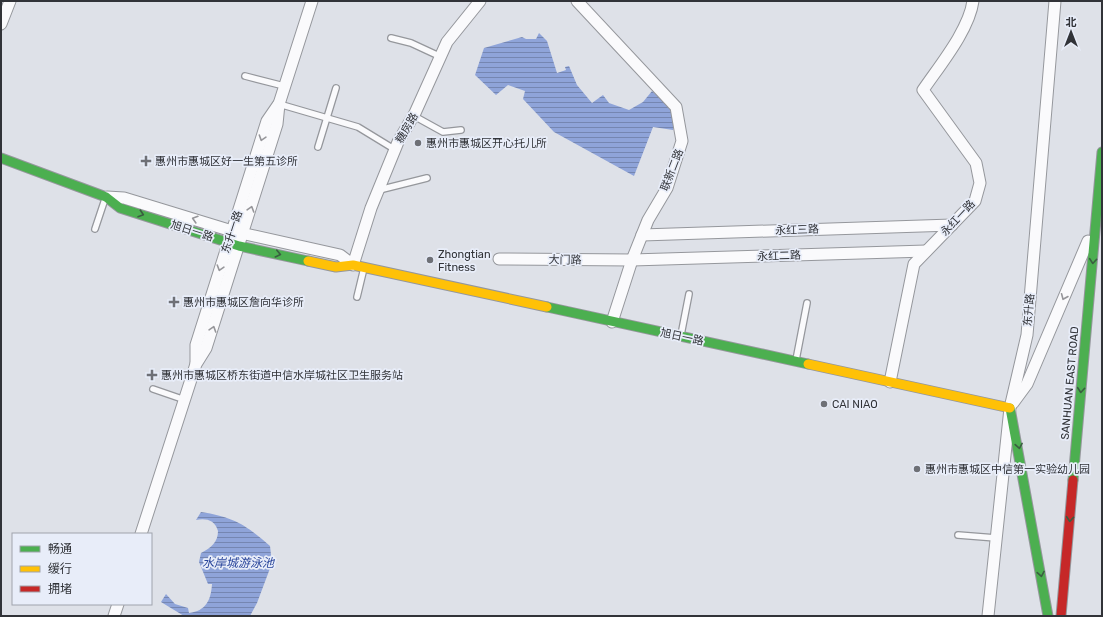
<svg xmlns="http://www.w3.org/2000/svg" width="1103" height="617" viewBox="0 0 1103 617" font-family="Rubik,'Noto Sans SC',sans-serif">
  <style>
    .water { fill: url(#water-rules) }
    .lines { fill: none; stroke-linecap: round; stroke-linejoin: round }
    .lane-casing { stroke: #95979c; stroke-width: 8 }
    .street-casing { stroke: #95979c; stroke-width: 13 }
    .fast-casing { stroke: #95979c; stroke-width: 11 }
    .slow-casing { stroke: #95979c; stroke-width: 11 }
    .jam-casing { stroke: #95979c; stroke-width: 11 }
    .lane { stroke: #fafafc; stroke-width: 5.5 }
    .street { stroke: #fafafc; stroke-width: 11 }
    .fast { stroke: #4caf50; stroke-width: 9 }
    .slow { stroke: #ffc107; stroke-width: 9 }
    .jam { stroke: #c62828; stroke-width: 9 }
    .oneway { stroke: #96969a }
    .oneway2 { stroke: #3a5e40 }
    .poi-dot { fill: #6e7076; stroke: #e8edf9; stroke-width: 1.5 }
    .labels { text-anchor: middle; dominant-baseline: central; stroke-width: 3.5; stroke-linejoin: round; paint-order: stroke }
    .street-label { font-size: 11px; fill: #313338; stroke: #e8edf9 }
    .poi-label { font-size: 11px; fill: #313338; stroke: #e8edf9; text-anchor: start }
    .water-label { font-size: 12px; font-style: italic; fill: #28449a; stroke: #e8edf9 }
  </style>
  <defs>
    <pattern id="water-rules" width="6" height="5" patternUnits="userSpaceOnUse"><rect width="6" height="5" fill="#8fa4d9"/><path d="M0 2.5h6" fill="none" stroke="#7586b1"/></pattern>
  </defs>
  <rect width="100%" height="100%" fill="#dee1e8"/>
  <!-- water -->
  <g class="water">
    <polygon points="539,33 547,41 557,73 566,70 565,67 569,66 577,85 592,103 603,95 609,103 629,110 643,102 652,91 665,102 675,114 673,130 653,127 634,176 554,132 523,99 525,91 508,85 496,95 475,75 484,48 522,37 526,39 536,39"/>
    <path d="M201,512C234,517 246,525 270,546L272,563L257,603L250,616H184L161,602L166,594L175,604L188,608L189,613C206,611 211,600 212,584H208L199,562L201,553C211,548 218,542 218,531C215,520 206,518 196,520Z"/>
  </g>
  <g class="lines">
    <!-- lane casing -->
    <g class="lane-casing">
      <g id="lane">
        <polyline points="391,38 411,43 439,56"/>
        <polyline points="245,76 284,86"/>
        <polyline points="279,104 358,127 394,149"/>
        <polyline points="414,116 443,132 461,130"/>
        <polyline points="318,147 336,88"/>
        <polyline points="379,190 427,178"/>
        <polyline points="95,229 105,199"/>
        <polyline points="357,297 364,268"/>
        <polyline points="681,335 689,294"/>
        <polyline points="796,360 807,303"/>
        <polyline points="153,389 185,400"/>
        <polyline points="958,535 996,538"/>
      </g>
    </g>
    <!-- street casing -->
    <g class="street-casing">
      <g id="street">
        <polyline points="577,1 676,107 682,141 667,188 648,220 632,260 612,322"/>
        <polyline points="1,24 10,1"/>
        <polyline points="107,197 124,198 232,231 340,255 353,265 371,208 398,142 415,113 447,42 480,1"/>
        <polyline points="642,235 952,225"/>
        <polyline points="499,259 632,260 926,251"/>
        <polyline points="196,363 196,345 267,121 278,105"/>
        <path d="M890,382L914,264L975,201L980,183L976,163L923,90C940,65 969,30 973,1"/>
        <polyline points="1013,403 1027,384 1088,241"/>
        <polyline points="141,534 196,364 206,348 277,124 279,104 312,1"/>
        <polyline points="114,616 118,604"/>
        <polyline points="988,616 1010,408 1027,335 1055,1"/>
      </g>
    </g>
    <!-- fast casing -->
    <g class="fast-casing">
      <g id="fast">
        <polyline points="1,158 106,197 120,208 239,246 308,261"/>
        <polyline points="547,307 808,364"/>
        <polyline points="1010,408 1048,616"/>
        <polyline points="1073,480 1102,152"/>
      </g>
    </g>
    <!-- slow casing -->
    <g class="slow-casing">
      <g id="slow">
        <polyline points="308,261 336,267 353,265 547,307"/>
        <polyline points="808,364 1010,408"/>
      </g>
    </g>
    <!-- jam casing -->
    <g class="jam-casing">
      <polyline id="jam" points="1061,616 1073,480"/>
    </g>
    <!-- lane -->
    <use href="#lane" class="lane"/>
    <!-- street -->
    <use href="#street" class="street"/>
    <!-- fast -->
    <use href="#fast" class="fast"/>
    <!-- slow -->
    <use href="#slow" class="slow"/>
    <!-- jam -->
    <use href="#jam" class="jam"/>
  </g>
  <!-- one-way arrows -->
  <defs><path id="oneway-chevron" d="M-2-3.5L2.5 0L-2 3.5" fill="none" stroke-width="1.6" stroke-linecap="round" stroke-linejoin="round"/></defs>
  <g class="oneway">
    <use href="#oneway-chevron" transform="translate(262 138) rotate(108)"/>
    <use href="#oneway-chevron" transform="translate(251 209) rotate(-73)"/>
    <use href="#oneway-chevron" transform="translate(195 219) rotate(-163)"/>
    <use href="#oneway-chevron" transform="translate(220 268) rotate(107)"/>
    <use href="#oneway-chevron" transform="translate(1064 297) rotate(113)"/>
    <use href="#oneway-chevron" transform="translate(213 329) rotate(-72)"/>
  </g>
  <g class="oneway2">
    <use href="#oneway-chevron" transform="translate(141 214) rotate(18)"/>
    <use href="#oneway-chevron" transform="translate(278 254) rotate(13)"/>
    <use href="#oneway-chevron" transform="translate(1093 261) rotate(95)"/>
    <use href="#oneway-chevron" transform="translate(1081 390) rotate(95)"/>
    <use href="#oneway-chevron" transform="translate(1019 446) rotate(80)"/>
    <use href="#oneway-chevron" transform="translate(1070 519) rotate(95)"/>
    <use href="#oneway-chevron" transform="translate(1041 574) rotate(80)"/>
  </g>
  <!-- markers -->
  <g class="poi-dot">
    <circle cx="418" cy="143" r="4"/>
    <path d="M144 155h4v4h4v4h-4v4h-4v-4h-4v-4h4z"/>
    <circle cx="430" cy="260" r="4"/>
    <path d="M172 296h4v4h4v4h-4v4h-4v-4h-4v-4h4z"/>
    <path d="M150 369h4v4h4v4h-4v4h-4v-4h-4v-4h4z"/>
    <circle cx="824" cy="404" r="4"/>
    <circle cx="917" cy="469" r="4"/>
  </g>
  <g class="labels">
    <!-- street labels -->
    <g class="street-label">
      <text transform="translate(407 128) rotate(-60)">糖房路</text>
      <text transform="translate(672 170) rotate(-69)">联新二路</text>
      <text transform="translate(958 218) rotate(-47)">永红一路</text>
      <text transform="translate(797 230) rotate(-2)">永红三路</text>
      <text transform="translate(192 231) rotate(18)">旭日一路</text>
      <text transform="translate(232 232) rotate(-72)">东升一路</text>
      <text transform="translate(779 256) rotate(-2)">永红二路</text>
      <text transform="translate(565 260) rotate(1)">大门路</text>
      <text transform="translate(1029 310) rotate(-85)">东升路</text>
      <text transform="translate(682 337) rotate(12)">旭日一路</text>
      <text transform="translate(1070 383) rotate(-85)">SANHUAN EAST ROAD</text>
    </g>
    <!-- poi labels -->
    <g class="poi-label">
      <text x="426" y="143">惠州市惠城区开心托儿所</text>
      <text x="155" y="161">惠州市惠城区好一生第五诊所</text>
      <text x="438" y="254">Zhongtian<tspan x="438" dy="13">Fitness</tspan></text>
      <text x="183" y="302">惠州市惠城区詹向华诊所</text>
      <text x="161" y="375">惠州市惠城区桥东街道中信水岸城社区卫生服务站</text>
      <text x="832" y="404">CAI NIAO</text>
      <text x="925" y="469">惠州市惠城区中信第一实验幼儿园</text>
    </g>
    <!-- water labels -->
    <g class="water-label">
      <text x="238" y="563">水岸城游泳池</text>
    </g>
  </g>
  <!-- border -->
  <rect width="1103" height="617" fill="none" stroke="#313338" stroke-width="4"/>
  <!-- legend -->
  <rect x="12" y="533" width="140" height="72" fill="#e8edf9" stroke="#9fa3ac"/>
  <rect x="20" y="546" width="20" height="6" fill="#4caf50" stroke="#9fa3ac"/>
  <text x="48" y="553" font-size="12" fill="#313338">畅通</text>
  <rect x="20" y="566" width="20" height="6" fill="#ffc107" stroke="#9fa3ac"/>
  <text x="48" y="573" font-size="12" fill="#313338">缓行</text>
  <rect x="20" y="586" width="20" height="6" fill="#c62828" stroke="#9fa3ac"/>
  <text x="48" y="593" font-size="12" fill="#313338">拥堵</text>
  <!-- north arrow -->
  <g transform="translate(1071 32)" stroke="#e8edf9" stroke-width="3" paint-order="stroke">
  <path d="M0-3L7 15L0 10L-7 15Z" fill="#313338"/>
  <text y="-6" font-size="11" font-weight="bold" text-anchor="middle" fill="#313338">北</text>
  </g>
</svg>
